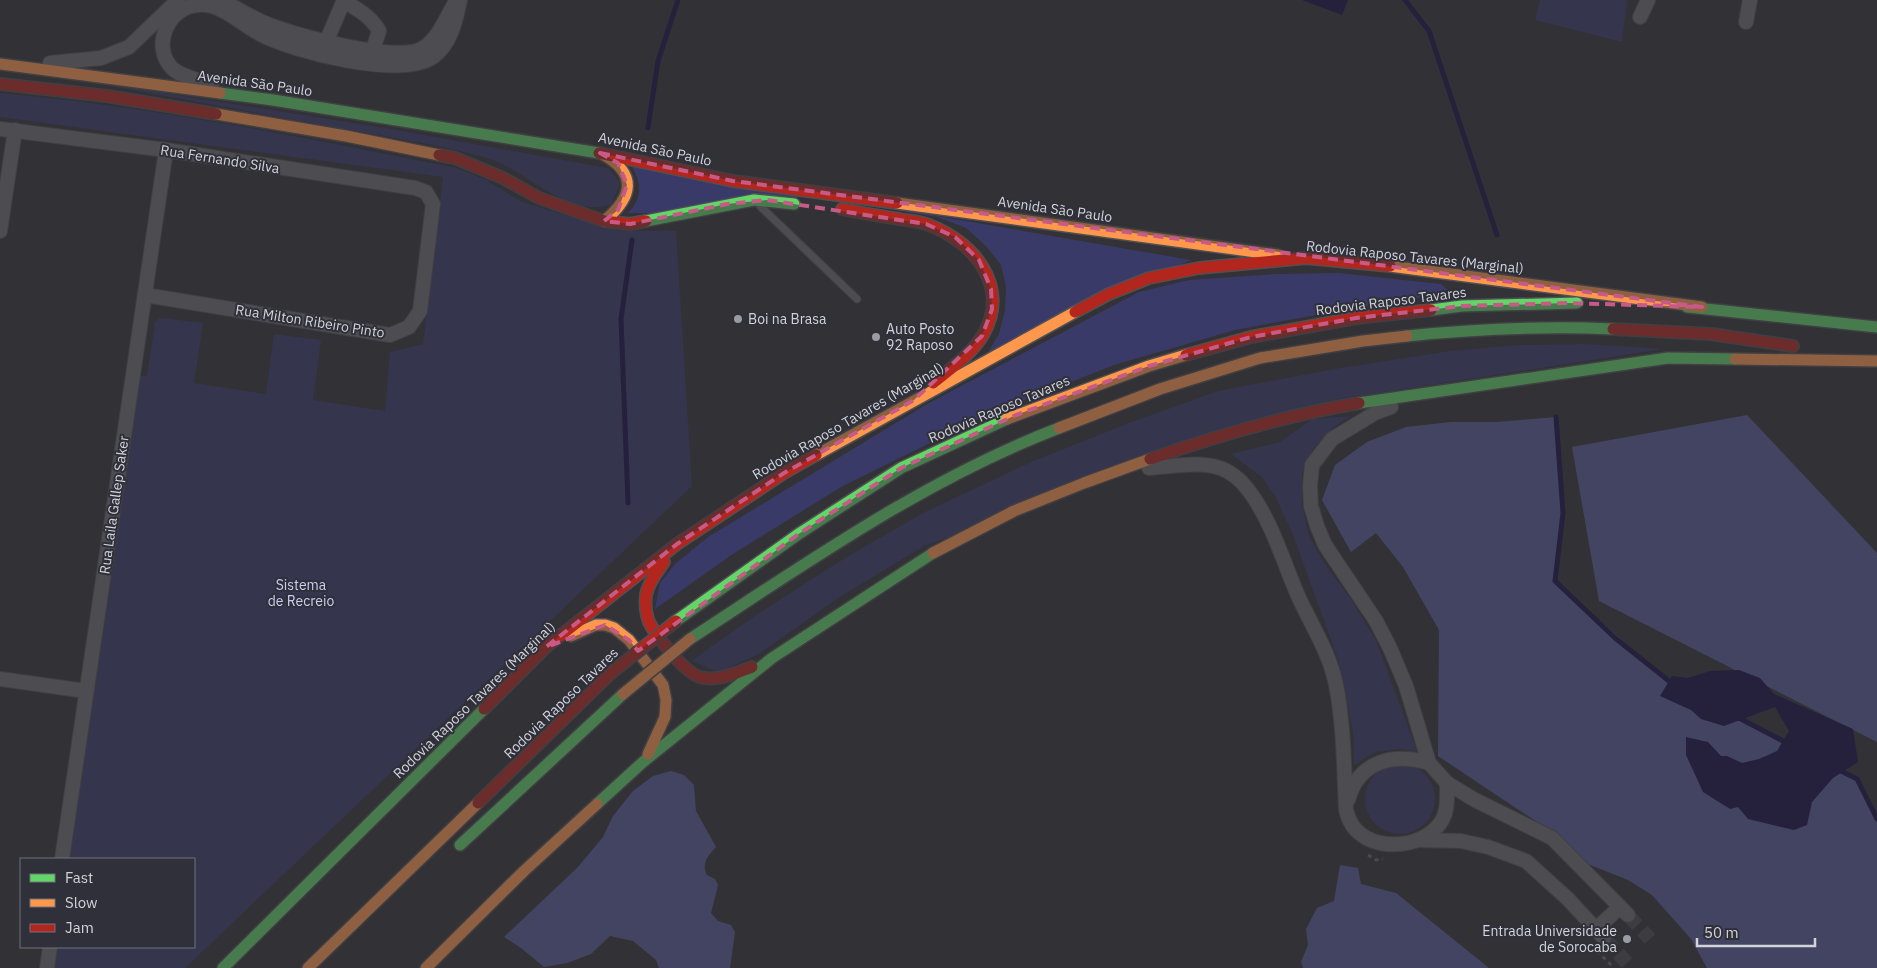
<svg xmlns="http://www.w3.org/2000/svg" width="1877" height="968" viewBox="0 0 1877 968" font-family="'IBM Plex Sans',sans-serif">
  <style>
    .green { fill: #3a3a68 }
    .forest { fill: #5a5c95 }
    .water { fill: #170c43 }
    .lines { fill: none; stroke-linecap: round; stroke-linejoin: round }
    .stream { stroke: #170c43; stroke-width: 5 }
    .street-tunnel { stroke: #4a4a4f; stroke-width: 14; stroke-dasharray: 14 7; stroke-linecap: butt }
    .lane-casing { stroke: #505054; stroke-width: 9 }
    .street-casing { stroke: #505054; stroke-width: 16 }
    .fast-casing { stroke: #505054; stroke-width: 14 }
    .slow-casing { stroke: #505054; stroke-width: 14 }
    .jam-casing { stroke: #505054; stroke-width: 14 }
    .path { stroke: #69696c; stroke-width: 3; stroke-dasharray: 4 4; stroke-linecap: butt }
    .lane { stroke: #6f6f72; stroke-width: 7 }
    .street { stroke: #6f6f72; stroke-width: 14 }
    .fast { stroke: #63d668; stroke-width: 11 }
    .slow { stroke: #ff974d; stroke-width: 11 }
    .jam { stroke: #b3261e; stroke-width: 11 }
    .slow-bridge-casing { stroke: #505054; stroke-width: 14; stroke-linecap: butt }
    .jam-bridge-casing { stroke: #505054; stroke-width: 14; stroke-linecap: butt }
    .slow-bridge { stroke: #ff974d; stroke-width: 11 }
    .jam-bridge { stroke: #b3261e; stroke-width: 11 }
    .marked { fill: none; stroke: #c85a87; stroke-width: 4; stroke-dasharray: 10 6; stroke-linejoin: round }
    .poi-dot { fill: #9b9ba1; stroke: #2f303a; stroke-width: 2 }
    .labels { text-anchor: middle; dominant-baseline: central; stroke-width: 4; stroke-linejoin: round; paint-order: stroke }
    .street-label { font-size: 14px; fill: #d3d4da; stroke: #2f303a }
    .poi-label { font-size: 14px; fill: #d3d4da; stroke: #2f303a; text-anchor: start }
    .park-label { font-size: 14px; fill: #c9cdf3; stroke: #2f303a }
  </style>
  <rect width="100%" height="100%" fill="#323237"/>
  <!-- green -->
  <g class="green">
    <polygon points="1540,0 1627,0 1622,42 1535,20"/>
    <path d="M56,76L391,129L608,168L620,182L612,204C573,219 532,177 500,163C483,155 462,152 444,147Z"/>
    <path d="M0,93C154,107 306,138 457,168L486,180L522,202L616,230L676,231L692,486L185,968H53L56,947H194V859H69L138,375L147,376L155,323L158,319L163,318L203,323L194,383L266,394L274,334L321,340L313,400L385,411L390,352L423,344L443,177L0,117Z"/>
    <path d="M630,163L1191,260L988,352L999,334L1005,310L1006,287L1001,265L986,246L966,228L937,217L809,196L661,213H628C644,196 641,182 630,163Z"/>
    <polygon points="1339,273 1441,284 1447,289 1442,294 1337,311 1235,330 1114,365 987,415 841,487 733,554 655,609 660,583 675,564 708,537 927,404 1139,292 1189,280 1276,274"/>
    <polygon points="1586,344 1664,349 1338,399 924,546 838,598 759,654 719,672 691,661 756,615 845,558 925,512 1031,462 1129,423 1218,391 1340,368 1450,351 1521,345"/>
    <polygon points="1351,416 1334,427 1313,449 1302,473 1302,505 1309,536 1323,561 1350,598 1376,640 1417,751 1400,749 1375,752 1354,765 1353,732 1339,662 1293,535 1276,498 1262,477 1231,454 1280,442 1312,419"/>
    <circle cx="1400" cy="799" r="35"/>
  </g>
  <!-- forest -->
  <g class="forest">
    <polygon points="1747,415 1877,553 1877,742 1599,601 1572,447"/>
    <polygon points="1556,417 1563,513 1555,581 1669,682 1857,779 1877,819 1877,968 1707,968 1691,939 1652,895 1628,880 1588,864 1555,834 1438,756 1439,630 1403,567 1376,533 1351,552 1322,500 1335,465 1367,442 1406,427 1451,422 1497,422"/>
    <path d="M671,771L684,775L694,785L696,811L716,847C708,856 701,863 707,875L715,879L718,885L711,913L718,921L731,925L735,932L730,968H659L656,960L633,941L610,936L591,954L567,963L544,967L521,948L504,937L578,867L603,837L613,816L633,791L653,776Z"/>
    <polygon points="1340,865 1358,868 1361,884 1396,893 1489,968 1303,968 1301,962 1308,945 1306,929 1317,908 1334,901"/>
  </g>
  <!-- water -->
  <g class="water">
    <polygon points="1302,0 1348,0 1342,15"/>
    <polygon points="1739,670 1760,678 1774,694 1853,729 1858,762 1833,778 1812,802 1807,825 1794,830 1748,819 1738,807 1730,809 1703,792 1686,755 1686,737 1708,742 1721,756 1727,756 1742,763 1759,759 1777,751 1789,731 1775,707 1724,726 1701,719 1691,710 1660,696 1672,676 1688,678 1710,671"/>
  </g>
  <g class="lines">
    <!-- stream -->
    <g class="stream">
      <polyline points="1405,0 1429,31 1497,235"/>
      <polyline points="648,128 658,61 678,0"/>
      <polyline points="1556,417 1563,513 1555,581 1615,638 1674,685"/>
      <polyline points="628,503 621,319 632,240"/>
      <polyline points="1737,717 1787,743"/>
      <polyline points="1837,769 1857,779 1877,819"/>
    </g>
    <!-- street-tunnel -->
    <g class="street-tunnel">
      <polyline points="1628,915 1650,939"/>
      <polyline points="1604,938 1627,963"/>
    </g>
    <!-- lane casing -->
    <g class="lane-casing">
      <polyline id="lane" points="760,206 857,299"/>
    </g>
    <!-- street casing -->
    <g class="street-casing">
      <g id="street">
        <path d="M222,0C238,9 253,19 270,25C298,36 399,64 423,48C439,38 447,16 456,1"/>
        <path d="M344,1C357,9 372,17 379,31L370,59"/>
        <polyline points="1640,17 1648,0"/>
        <polyline points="1746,22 1750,0"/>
        <polyline points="324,47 344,0"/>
        <polyline points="50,63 101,58 129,47 178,0"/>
        <path d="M212,84C199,80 184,78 173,69C150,47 168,6 199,5C221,3 241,24 260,34C294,52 400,79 433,57C451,44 456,20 460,0"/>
        <polyline points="0,129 166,150 415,188 426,192 433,204 420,311 409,327 390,335 145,295"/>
        <polyline points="0,231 15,130"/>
        <polyline points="1391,407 1375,413 1332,439 1312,465 1310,486 1311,506 1317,526 1325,545 1376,621 1390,648 1406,686 1429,763 1447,783 1475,800 1552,838 1628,915"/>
        <path d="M1149,468C1173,467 1204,459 1227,471C1238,477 1247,487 1254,498C1274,528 1284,564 1299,598C1312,626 1330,654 1336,685C1344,726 1344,768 1346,810C1348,817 1350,824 1356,830C1377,851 1417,848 1437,827C1449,815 1447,797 1447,783"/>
        <polyline points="0,679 86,691"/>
        <path d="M1348,800C1359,760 1394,753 1429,763"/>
        <polyline points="1417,840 1461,841 1488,847 1526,861 1568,899 1604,938"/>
        <polyline points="62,859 166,150"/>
        <polyline points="1596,929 1620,907"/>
        <polyline points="47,968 50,947"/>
      </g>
    </g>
    <!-- fast casing -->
    <g class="fast-casing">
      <g id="fast">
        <polyline points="220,93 273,100 599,153"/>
        <polyline points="646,221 754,200 794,204"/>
        <polyline points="1687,307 1877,327"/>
        <polyline points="1431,310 1462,306 1577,303"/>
        <path d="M1407,336C1476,329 1544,326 1613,329"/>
        <polyline points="1359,403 1668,358 1735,359"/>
        <polyline points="676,621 800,533 901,468 1007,419"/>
        <path d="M690,639C808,562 926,479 1059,428"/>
        <polyline points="597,804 643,762 772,658 933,553"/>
        <polyline points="460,845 623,694"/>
        <polyline points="223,968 484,709"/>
      </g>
    </g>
    <!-- slow casing -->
    <g class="slow-casing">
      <g id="slow">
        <polyline points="0,64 220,93"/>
        <polyline points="216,114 346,136 439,155"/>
        <path d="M602,154C638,174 633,197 604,221"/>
        <polyline points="897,203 1278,255"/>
        <polyline points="1390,266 1702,307"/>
        <polyline points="1735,359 1877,361"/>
        <polyline points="1007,419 1149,366 1186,355"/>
        <polyline points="1059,428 1160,389 1260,358 1363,341 1407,336"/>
        <polyline points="816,455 1075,312"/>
        <polyline points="933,553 1014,511 1084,483 1150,459"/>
        <polyline points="571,636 596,625 605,625 614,628 629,640 663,685 666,700 665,717 648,754"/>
        <polyline points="308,968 478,803"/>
        <polyline points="426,968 524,871 597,804"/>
      </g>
    </g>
    <!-- jam casing -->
    <g class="jam-casing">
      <g id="jam">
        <polyline points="0,84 107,96 216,114"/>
        <polyline points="599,153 733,181 897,203"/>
        <polyline points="439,155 455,158 503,178 539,198 604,221 630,224 646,221"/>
        <path d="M842,209C861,213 880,216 899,219C909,221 919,221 929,225C974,242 1011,287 983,335C971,355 950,369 933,383"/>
        <polyline points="1075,312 1109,294 1149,278 1199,268 1306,258 1390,266"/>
        <polyline points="1613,329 1711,334 1793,346"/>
        <polyline points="1186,355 1251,337 1356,318 1431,310"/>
        <path d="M1150,459C1219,435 1288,415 1359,403"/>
        <path d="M664,562C657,572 648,583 646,595C645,603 646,614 649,622C656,636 685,673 700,677C717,682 736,673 752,667"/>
        <polyline points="484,709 546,647 677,544 784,473 816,455"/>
        <polyline points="478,803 610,674"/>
      </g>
    </g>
    <!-- path -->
    <g class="path">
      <polyline points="1368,855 1376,860 1383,859"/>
      <polyline points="1597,951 1614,968"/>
    </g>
    <!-- lane -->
    <use href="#lane" class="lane"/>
    <!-- street -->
    <use href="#street" class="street"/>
    <!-- fast -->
    <use href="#fast" class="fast"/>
    <!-- slow -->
    <use href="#slow" class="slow"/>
    <!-- jam -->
    <use href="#jam" class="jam"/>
    <!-- slow-bridge casing -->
    <g class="slow-bridge-casing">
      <polyline id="slow-bridge" points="623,694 690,639"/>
    </g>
    <!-- jam-bridge casing -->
    <g class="jam-bridge-casing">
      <polyline id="jam-bridge" points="610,674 676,621"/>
    </g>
    <!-- slow-bridge -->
    <use href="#slow-bridge" class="slow-bridge"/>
    <!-- jam-bridge -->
    <use href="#jam-bridge" class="jam-bridge"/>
  </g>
  <!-- marked area -->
  <path d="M0 0H1877V968H0ZM600,153L733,181L1702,307L1568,303L1462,306L1356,318L1251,337L1149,366L1016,415L901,468L800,533L638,651L629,640L605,625L546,647L677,544L784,473L914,400L982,336L992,309L991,289L979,260L955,237L926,224L767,200L727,204L630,224L604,221L618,210L627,185L618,163Z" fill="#323237" fill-opacity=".55" fill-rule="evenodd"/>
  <path class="marked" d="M600,153L733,181L1702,307L1568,303L1462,306L1356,318L1251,337L1149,366L1016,415L901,468L800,533L638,651L629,640L605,625L546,647L677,544L784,473L914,400L982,336L992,309L991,289L979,260L955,237L926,224L767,200L727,204L630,224L604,221L618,210L627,185L618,163Z"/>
  <!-- markers -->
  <g class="poi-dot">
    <circle cx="738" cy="319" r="5"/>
    <circle cx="876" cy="337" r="5"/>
    <circle cx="1627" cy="939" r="5"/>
  </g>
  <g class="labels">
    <!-- street labels -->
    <g class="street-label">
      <text transform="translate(255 83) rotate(8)">Avenida São Paulo</text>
      <text transform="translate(655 149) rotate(12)">Avenida São Paulo</text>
      <text transform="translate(220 159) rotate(9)">Rua Fernando Silva</text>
      <text transform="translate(1055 209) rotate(8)">Avenida São Paulo</text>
      <text transform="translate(1415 257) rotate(6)">Rodovia Raposo Tavares (Marginal)</text>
      <text transform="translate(1391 301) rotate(-7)">Rodovia Raposo Tavares</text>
      <text transform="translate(310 321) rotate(9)">Rua Milton Ribeiro Pinto</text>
      <text transform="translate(999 409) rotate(-23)">Rodovia Raposo Tavares</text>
      <text transform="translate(848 421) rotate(-30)">Rodovia Raposo Tavares (Marginal)</text>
      <text transform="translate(114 505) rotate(-82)">Rua Laila Gallep Saker</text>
      <text transform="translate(474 700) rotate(-44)">Rodovia Raposo Tavares (Marginal)</text>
      <text transform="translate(561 703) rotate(-44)">Rodovia Raposo Tavares</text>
    </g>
    <!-- poi labels -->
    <g class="poi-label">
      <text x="748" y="319">Boi na Brasa</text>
      <text x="886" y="329">Auto Posto<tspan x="886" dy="16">92 Raposo</tspan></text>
      <text x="1617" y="931" text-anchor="end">Entrada Universidade<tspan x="1617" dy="16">de Sorocaba</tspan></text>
    </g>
    <!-- park labels -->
    <g class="park-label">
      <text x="301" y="585">Sistema<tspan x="301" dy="16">de Recreio</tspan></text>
    </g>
  </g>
  <!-- legend -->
  <rect x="20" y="858" width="175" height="90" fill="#2f303a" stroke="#71727a"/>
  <rect x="30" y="874" width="25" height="8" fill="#63d668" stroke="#71727a"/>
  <text x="65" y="883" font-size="15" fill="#d3d4da">Fast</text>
  <rect x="30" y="899" width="25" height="8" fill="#ff974d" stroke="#71727a"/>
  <text x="65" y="908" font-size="15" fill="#d3d4da">Slow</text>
  <rect x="30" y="924" width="25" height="8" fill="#b3261e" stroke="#71727a"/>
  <text x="65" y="933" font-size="15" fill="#d3d4da">Jam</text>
  <!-- scale -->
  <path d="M1697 938v8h118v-8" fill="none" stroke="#d3d4da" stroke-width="2.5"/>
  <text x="1704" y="938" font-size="15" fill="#d3d4da" stroke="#2f303a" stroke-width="4" paint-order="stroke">50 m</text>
</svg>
